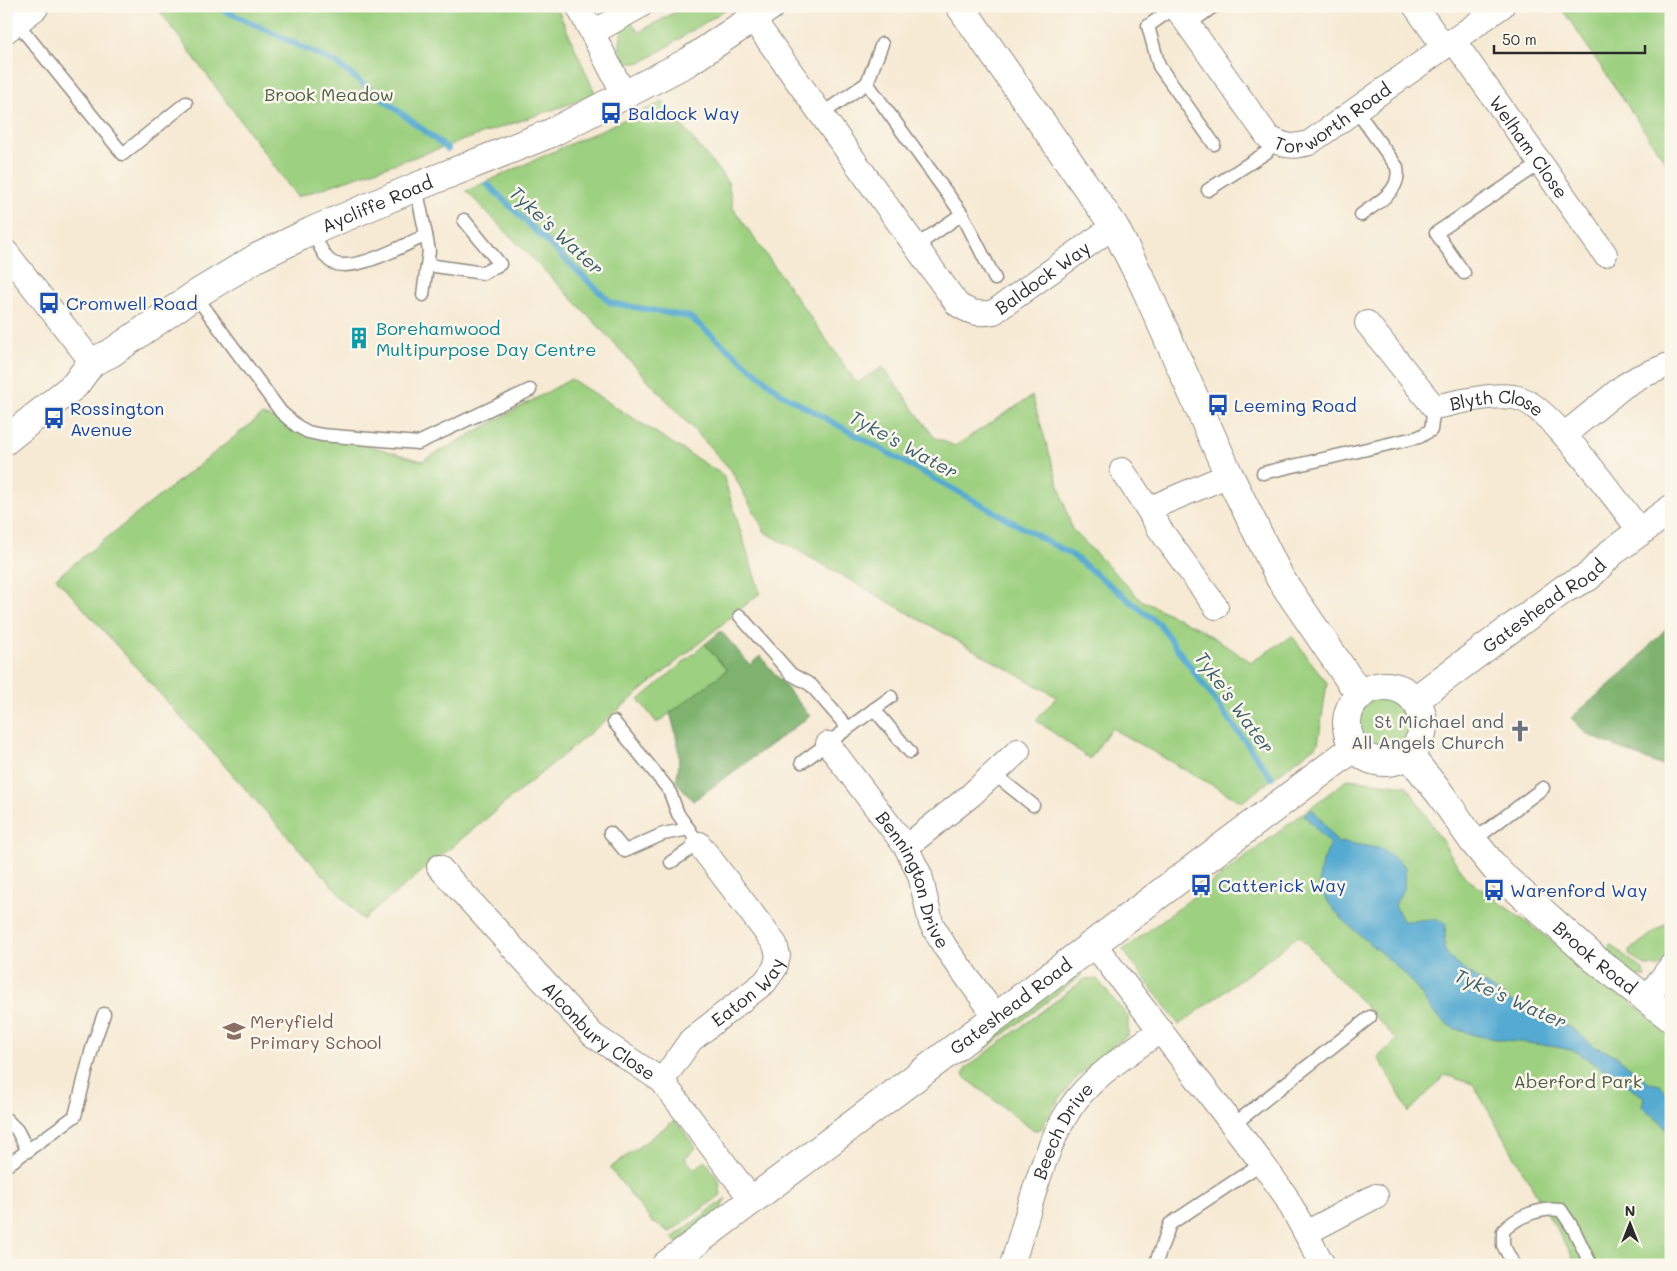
<svg xmlns="http://www.w3.org/2000/svg" width="1677" height="1271" viewBox="0 0 1677 1271" font-family="Mali,sans-serif">
  <style>
    .green { fill: #9dd080; stroke: #647e56 }
    .forest { fill: #7eb26e; stroke: #546e4c }
    .water { fill: #54aad1; stroke: #406a7e }
    .lines { fill: none; stroke-linecap: round; stroke-linejoin: round }
    .stream { stroke: #54aad1; stroke-width: 6 }
    .lane-casing { stroke: #908a80; stroke-width: 15 }
    .street-casing { stroke: #908a80; stroke-width: 26 }
    .secondary-casing { stroke: #908a80; stroke-width: 30 }
    .lane { stroke: #fff; stroke-width: 12 }
    .street { stroke: #fff; stroke-width: 24 }
    .secondary { stroke: #fff; stroke-width: 28 }
    .labels { text-anchor: middle; dominant-baseline: central; stroke-width: 5; stroke-linejoin: round; paint-order: stroke }
    .park-label { font-size: 18px; fill: #4d5d44; stroke: #fbf7ec }
    .street-label { font-size: 18px; fill: #2b2b2b; stroke: #fbf7ec }
    .transit-label { font-size: 18px; fill: #164399; stroke: #fbf7ec; text-anchor: start }
    .culture-label { font-size: 18px; fill: #0d838f; stroke: #fbf7ec; text-anchor: start }
    .worship-label { font-size: 18px; fill: #5b616d; stroke: #fbf7ec; text-anchor: end }
    .education-label { font-size: 18px; fill: #785e54; stroke: #fbf7ec; text-anchor: start }
    .water-label { font-size: 19px; font-style: italic; fill: #3b5e6d; stroke: #fbf7ec }
  </style>
  <rect width="100%" height="100%" fill="#fbf7ec"/>
  <filter id="ink" filterUnits="userSpaceOnUse"><feTurbulence type="fractalNoise" baseFrequency=".02" numOctaves="2"/><feDisplacementMap in="SourceGraphic" scale="10" xChannelSelector="R" yChannelSelector="G"/><feConvolveMatrix kernelMatrix="1 2 1 2 8 2 1 2 1" color-interpolation-filters="sRGB"/></filter>
  <filter id="wash" filterUnits="userSpaceOnUse"><feTurbulence type="fractalNoise" baseFrequency=".0096" numOctaves="4" result="noise"/><feDisplacementMap in="SourceGraphic" scale="20" xChannelSelector="R" yChannelSelector="G"/><feGaussianBlur stdDeviation="1.12" result="paint"/><feColorMatrix in="noise" values="0 0 0 0 0 0 0 0 0 0 0 0 0 0 0 0 0 1.4 0 .05"/><feComposite in="paint" operator="in"/></filter>
  <g filter="url(#wash)">
    <rect width="100%" height="100%" fill="#f6ead4"/>
    <!-- green -->
    <g class="green">
      <polygon points="156,6 556,6 596,95 297,197"/>
      <path d="M686,6H731L643,62L628,64C616,53 620,40 623,25L630,20L639,32Z"/>
      <polygon points="1560,6 1671,6 1671,170"/>
      <polygon points="663,102 728,182 733,208 857,383 883,367 934,437 955,446 1032,396 1072,529 1141,600 1202,630 1251,662 1292,636 1327,683 1318,744 1242,802 1111,728 1090,759 1036,720 1057,697 765,532 731,470 587,314 466,191"/>
      <polygon points="571,379 723,475 760,593 363,920 56,578 262,415 422,461"/>
      <polygon points="705,644 727,670 657,723 639,700"/>
      <circle cx="1385" cy="724" r="27"/>
      <polygon points="1348,779 1407,786 1465,877 1586,966 1671,1035 1671,1265 1577,1265 1473,1084 1445,1075 1409,1112 1378,1057 1397,1040 1299,936 1179,1025 1123,950"/>
      <polygon points="1671,919 1671,953 1658,968 1655,966 1645,966 1629,954 1629,951"/>
      <polygon points="1610,944 1642,969 1646,977 1636,977 1607,951"/>
      <polygon points="1078,970 1083,974 985,1049 980,1043"/>
      <path d="M1085,979H1097L1128,1017V1035C1088,1065 1065,1084 1042,1128L1034,1131L963,1076L966,1068Z"/>
      <polygon points="675,1120 696,1148 685,1158 694,1169 706,1161 719,1181 721,1195 670,1232 652,1222 610,1168"/>
      <polygon points="726,1198 720,1211 677,1243 672,1238"/>
    </g>
    <!-- forest -->
    <g class="forest">
      <polygon points="1671,623 1671,760 1662,766 1588,735 1571,718 1630,667"/>
      <path d="M721,631L750,665L760,656L810,716L693,801L676,781C682,757 677,737 670,713L727,670L705,644Z"/>
    </g>
    <!-- water -->
    <path class="water" d="M1312,809C1323,820 1328,831 1338,843L1344,842L1383,849L1405,866L1404,887L1395,905L1403,921C1416,922 1438,915 1446,924L1444,949L1450,958L1465,971L1520,1007L1572,1028L1594,1046L1615,1055L1649,1083L1660,1085L1671,1099V1132L1642,1106L1644,1097L1577,1052C1556,1043 1470,1040 1463,1030C1455,1031 1447,1024 1440,1019C1428,1009 1424,997 1415,986C1392,955 1327,919 1320,884C1317,868 1326,858 1330,844L1304,815Z"/>
    <g class="lines">
      <!-- stream -->
      <g class="stream">
        <polyline points="215,6 336,63 448,149"/>
        <polyline points="487,184 611,303 690,317 782,394 1072,555 1159,624 1272,778"/>
      </g>
    </g>
  </g>
  <g filter="url(#ink)">
    <g class="lines">
      <!-- lane casing -->
      <g class="lane-casing">
        <g id="lane">
          <polyline points="1175,7 1148,26 1159,66 1214,144"/>
          <polyline points="17,23 123,154 186,103"/>
          <polyline points="1188,25 1214,6"/>
          <polyline points="867,83 962,214 995,279"/>
          <path d="M1356,110L1397,167C1402,191 1379,201 1361,215"/>
          <polyline points="823,113 867,83 882,44"/>
          <polyline points="1208,190 1267,152 1274,140"/>
          <path d="M312,231C317,240 321,251 327,258C344,280 406,244 426,235L416,187"/>
          <polyline points="916,246 962,214"/>
          <polyline points="428,265 483,273 500,264 464,220"/>
          <polyline points="1464,273 1436,233 1541,163"/>
          <polyline points="195,295 281,412 297,426 308,432 322,435 418,443 530,390"/>
          <polyline points="423,295 429,251 426,235"/>
          <polyline points="1263,473 1419,437 1431,430 1434,407"/>
          <polyline points="740,616 791,674 811,685 848,728"/>
          <polyline points="874,709 910,752"/>
          <polyline points="614,722 669,790 678,814 699,844 671,862"/>
          <polyline points="802,762 891,697"/>
          <polyline points="994,774 1033,805"/>
          <polyline points="610,833 625,851 663,834 689,829"/>
          <polyline points="1473,841 1543,788"/>
          <polyline points="6,1119 17,1130 28,1151"/>
          <polyline points="1233,1125 1370,1017"/>
          <polyline points="6,1166 75,1116 93,1045 104,1014"/>
          <polyline points="1155,1265 1170,1224 1262,1163"/>
          <path d="M1514,1265L1503,1245V1231C1517,1216 1541,1207 1561,1210L1573,1228L1591,1265"/>
        </g>
      </g>
      <!-- street casing -->
      <g class="street-casing">
        <g id="street">
          <polyline points="578,6 625,96"/>
          <path id="s1" d="M1175,6L1268,137C1283,146 1292,148 1309,143L1502,6"/>
          <polyline points="1415,6 1444,47"/>
          <path id="s2" d="M753,19L957,304C970,313 979,315 994,312L1114,226"/>
          <polyline points="6,31 36,8"/>
          <polyline points="592,33 640,6"/>
          <path id="s3" d="M1453,40L1605,254"/>
          <polyline points="6,252 92,362"/>
          <path id="s4" d="M1367,323L1434,407C1457,403 1498,391 1521,399C1552,409 1618,503 1641,532"/>
          <polyline points="1564,435 1624,386 1639,377 1671,364"/>
          <polyline points="1122,470 1148,509"/>
          <polyline points="1216,607 1159,528 1148,509 1229,475"/>
          <path id="s5" d="M828,744L906,847L920,875L931,923L945,947L997,1018"/>
          <polyline points="906,847 971,795 1018,751"/>
          <path id="s6" d="M439,867L593,1035L662,1081L752,1200"/>
          <polyline points="1093,943 1262,1163 1285,1195 1323,1265"/>
          <polyline points="1646,999 1671,966"/>
          <path id="s7" d="M662,1081L691,1040L765,982L775,968L778,956L775,944L699,844"/>
          <polyline points="1306,1233 1376,1196"/>
          <path id="s8" d="M1012,1265C1028,1216 1042,1150 1071,1107C1091,1077 1131,1052 1161,1030"/>
        </g>
      </g>
      <!-- secondary casing -->
      <g class="secondary-casing">
        <g id="secondary">
          <polyline points="960,6 1114,226 1145,287 1229,475 1280,578 1360,695"/>
          <path id="s9" d="M6,440L75,385L92,362L111,353L195,295L258,257L312,231L416,187L551,133L688,62L771,6"/>
          <circle cx="1385" cy="724" r="38"/>
          <path id="s10" d="M1415,700L1564,589L1588,577L1611,553L1671,509"/>
          <path id="s11" d="M1408,754L1441,795L1473,841L1500,874L1596,960L1671,1018"/>
          <path id="s12" d="M666,1265L1355,747"/>
        </g>
      </g>
      <!-- lane -->
      <use href="#lane" class="lane"/>
      <!-- street -->
      <use href="#street" class="street"/>
      <!-- secondary -->
      <use href="#secondary" class="secondary"/>
    </g>
  </g>
  <!-- icons -->
  <defs>
    <g id="bus-bare" transform="scale(1.725)"><path d="M-5-6H5V4H4V6H2V4H-2V6H-4V4H-5ZM-3.5-4V0h7V-4ZM-3.5 1.2v1.5H-2V1.2ZM2 1.2v1.5H3.5V1.2Z" fill="#1a4fb4" stroke="#fbf7ec" stroke-width="2.5" paint-order="stroke"/></g>
    <g id="building-bare" transform="scale(1.725)"><path d="M-4-6H4V6H1V3H-1V6H-4ZM-2.5-4.3h1.7v1.8h-1.7ZM.8-4.3h1.7v1.8H.8ZM-2.5-1h1.7V.8h-1.7ZM.8-1h1.7V.8H.8Z" fill="#0f9aa8" stroke="#fbf7ec" stroke-width="2.5" paint-order="stroke"/></g>
    <g id="church-bare" transform="scale(1.725)"><path d="M-1.2-6h2.4v3.5h3.3v2.4h-3.3V6h-2.4V-.1h-3.3v-2.4h3.3Z" fill="#6b7280" stroke="#fbf7ec" stroke-width="2.5" paint-order="stroke"/></g>
    <g id="school-bare" transform="scale(1.725)"><path d="M0-5L7-2L0 1L-7-2ZM-4 1L0 2.5L4 1V4Q0 6-4 4Z" fill="#8d6e63" stroke="#fbf7ec" stroke-width="2.5" paint-order="stroke"/></g>
  </defs>
  <g fill-rule="evenodd">
    <use href="#bus-bare" x="611" y="113"/>
    <use href="#bus-bare" x="49" y="303"/>
    <use href="#building-bare" x="359" y="338"/>
    <use href="#bus-bare" x="1218" y="405"/>
    <use href="#bus-bare" x="54" y="418"/>
    <use href="#church-bare" x="1520" y="731"/>
    <use href="#bus-bare" x="1201" y="885"/>
    <use href="#bus-bare" x="1494" y="890"/>
    <use href="#school-bare" x="234" y="1031"/>
  </g>
  <g class="labels">
    <!-- park labels -->
    <g class="park-label">
      <text x="329" y="94">Brook Meadow</text>
      <text x="1578" y="1081">Aberford Park</text>
    </g>
    <!-- street labels -->
    <g class="street-label">
      <text stroke="none"><textPath href="#s1" startOffset="235">Torworth Road</textPath></text>
      <text stroke="none"><textPath href="#s3" startOffset="131">Welham Close</textPath></text>
      <text stroke="none"><textPath href="#s9" startOffset="444">Aycliffe Road</textPath></text>
      <text stroke="none"><textPath href="#s2" startOffset="449">Baldock Way</textPath></text>
      <text stroke="none"><textPath href="#s4" startOffset="172">Blyth Close</textPath></text>
      <text stroke="none"><textPath href="#s10" startOffset="160">Gateshead Road</textPath></text>
      <text stroke="none"><textPath href="#s5" startOffset="162">Bennington Drive</textPath></text>
      <text stroke="none"><textPath href="#s11" startOffset="278">Brook Road</textPath></text>
      <text stroke="none"><textPath href="#s7" startOffset="125">Eaton Way</textPath></text>
      <text stroke="none"><textPath href="#s12" startOffset="431">Gateshead Road</textPath></text>
      <text stroke="none"><textPath href="#s6" startOffset="230">Alconbury Close</textPath></text>
      <text stroke="none"><textPath href="#s8" startOffset="144">Beech Drive</textPath></text>
    </g>
    <!-- transit labels -->
    <g class="transit-label">
      <text x="628" y="113">Baldock Way</text>
      <text x="66" y="303">Cromwell Road</text>
      <text x="1234" y="405">Leeming Road</text>
      <text x="70" y="408">Rossington<tspan x="70" dy="21">Avenue</tspan></text>
      <text x="1218" y="885">Catterick Way</text>
      <text x="1510" y="890">Warenford Way</text>
    </g>
    <!-- culture labels -->
    <g class="culture-label">
      <text x="376" y="328">Borehamwood<tspan x="376" dy="21">Multipurpose Day Centre</tspan></text>
    </g>
    <!-- worship labels -->
    <g class="worship-label">
      <text x="1504" y="721">St Michael and<tspan x="1504" dy="21">All Angels Church</tspan></text>
    </g>
    <!-- education labels -->
    <g class="education-label">
      <text x="250" y="1021">Meryfield<tspan x="250" dy="21">Primary School</tspan></text>
    </g>
    <!-- water labels -->
    <g class="water-label">
      <text transform="translate(557 230) rotate(43)">Tyke's Water</text>
      <text transform="translate(904 444) rotate(29)">Tyke's Water</text>
      <text transform="translate(1235 702) rotate(54)">Tyke's Water</text>
      <text transform="translate(1511 998) rotate(24)">Tyke's Water</text>
    </g>
  </g>
  <!-- margin -->
  <rect width="1677" height="1271" fill="none" stroke="#fbf7ec" stroke-width="25"/>
  <!-- north arrow -->
  <g transform="translate(1630 1224)" stroke="#fbf7ec" stroke-width="4" paint-order="stroke">
  <path d="M0-4L9 19L0 12L-9 19Z" fill="#2b2b2b"/>
  <text y="-8" font-size="14" font-weight="bold" text-anchor="middle" fill="#2b2b2b">N</text>
  </g>
  <!-- scale -->
  <path d="M1494 45v8h151v-8" fill="none" stroke="#2b2b2b" stroke-width="2.5"/>
  <text x="1502" y="45" font-size="15" fill="#2b2b2b" stroke="#fbf7ec" stroke-width="4" paint-order="stroke">50 m</text>
</svg>
